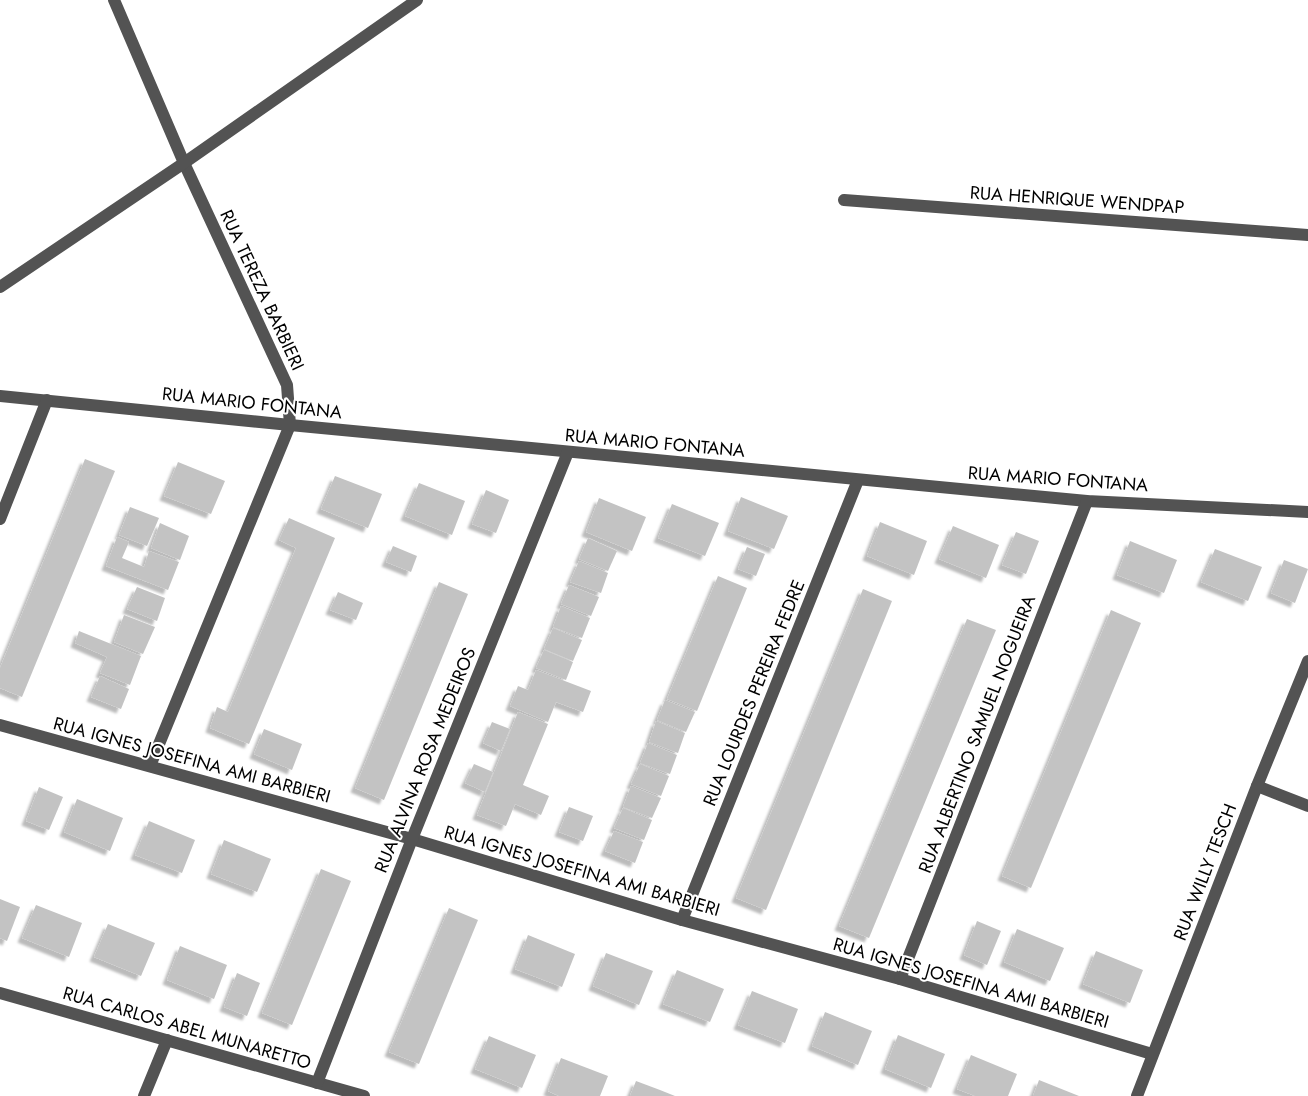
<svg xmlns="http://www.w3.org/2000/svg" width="1308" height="1096" viewBox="0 0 1308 1096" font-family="Jost,sans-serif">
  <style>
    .building { fill: #c3c3c3; filter: url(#shadow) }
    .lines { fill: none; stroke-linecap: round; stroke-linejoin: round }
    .minor { stroke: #535353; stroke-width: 12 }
    .labels { text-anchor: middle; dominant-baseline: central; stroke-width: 4; stroke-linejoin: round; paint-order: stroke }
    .street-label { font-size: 18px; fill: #000; stroke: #fff }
  </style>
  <defs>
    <filter id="shadow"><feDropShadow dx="-4.5" dy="4.5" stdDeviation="1" flood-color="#0004"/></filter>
  </defs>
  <rect width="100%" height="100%" fill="#fff"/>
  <!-- building -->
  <g class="building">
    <polygon points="85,459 115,471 22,697 0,688 0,668"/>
    <polygon points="178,462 225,481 211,514 164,496"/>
    <polygon points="335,476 382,494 368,528 321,509"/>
    <polygon points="419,483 465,501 452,535 405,516"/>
    <polygon points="486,490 509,500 496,533 472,524"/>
    <polygon points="741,497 788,516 774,549 728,531"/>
    <polygon points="599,498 646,517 632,551 586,532"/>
    <polygon points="672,504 719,523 705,556 658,538"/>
    <polygon points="130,507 159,518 147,546 119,535"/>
    <polygon points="289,518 335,538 249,744 210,728 217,707 228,712 296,548 279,540"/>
    <polygon points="880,522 927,541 914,575 867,556"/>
    <polygon points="160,523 189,536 180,560 151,548"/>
    <polygon points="953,526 999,545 986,578 939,559"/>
    <polygon points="1016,532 1039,541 1026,574 1002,565"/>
    <polygon points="117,537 129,542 122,558 144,567 149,551 179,562 168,590 106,566"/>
    <polygon points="588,538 617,551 608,571 579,559"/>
    <polygon points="1130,541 1177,560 1164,593 1117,575"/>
    <polygon points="393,546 417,556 411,572 386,562"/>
    <polygon points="747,547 765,554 756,576 738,569"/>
    <polygon points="1215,549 1262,567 1248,601 1201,582"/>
    <polygon points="1284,560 1308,569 1295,603 1271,593"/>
    <polygon points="579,561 608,573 601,593 570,582"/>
    <polygon points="718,576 747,588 697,711 667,699"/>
    <polygon points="439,582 468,594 384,800 355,788"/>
    <polygon points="569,585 599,597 591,616 561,604"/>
    <polygon points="137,587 165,598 157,621 127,609"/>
    <polygon points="863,589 892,601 766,910 736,898"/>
    <polygon points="338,592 363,603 356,620 330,610"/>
    <polygon points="561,606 590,618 582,638 553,627"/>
    <polygon points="1111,610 1141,623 1031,888 1002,876"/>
    <polygon points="124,615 155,627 143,654 114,642"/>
    <polygon points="967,619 996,630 869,938 839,926"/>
    <polygon points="553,628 582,640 573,661 544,649"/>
    <polygon points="79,631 141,656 130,685 100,673 107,657 75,643"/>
    <polygon points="544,650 573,662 566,680 536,668"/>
    <polygon points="536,670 591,691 583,712 556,702 548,722 510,706 518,686 528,690"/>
    <polygon points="100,676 129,689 121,709 91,697"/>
    <polygon points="665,700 695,712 686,732 657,720"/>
    <polygon points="518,712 548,724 523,785 549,796 541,815 515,804 506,826 477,815"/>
    <polygon points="656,721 685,733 678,753 649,742"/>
    <polygon points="492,722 510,729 501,751 483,743"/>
    <polygon points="264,729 302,744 292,770 254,754"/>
    <polygon points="648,743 677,755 670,774 640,763"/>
    <polygon points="474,764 493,772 485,792 465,783"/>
    <polygon points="640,764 669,776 661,796 631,784"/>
    <polygon points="631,786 661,798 652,818 623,807"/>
    <polygon points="39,787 63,797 49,830 26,821"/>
    <polygon points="77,799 123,818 110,851 64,832"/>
    <polygon points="569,807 593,816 583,841 559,832"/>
    <polygon points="623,808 652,820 644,840 614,828"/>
    <polygon points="149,821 195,840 182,873 135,855"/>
    <polygon points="614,831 643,842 635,863 605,851"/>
    <polygon points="224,840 271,859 257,892 211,874"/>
    <polygon points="321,869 351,881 292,1025 262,1013"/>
    <polygon points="0,899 20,907 7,941 0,938"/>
    <polygon points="36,905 82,923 69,957 22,938"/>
    <polygon points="449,908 478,920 419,1064 389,1052"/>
    <polygon points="977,921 1001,931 987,965 964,955"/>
    <polygon points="108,924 155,943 141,976 94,957"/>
    <polygon points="1017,929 1064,948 1050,981 1004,962"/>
    <polygon points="528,935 575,954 562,987 515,969"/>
    <polygon points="180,946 227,965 214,999 167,980"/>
    <polygon points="1096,951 1143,970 1130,1003 1083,984"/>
    <polygon points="606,953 653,971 639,1005 593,986"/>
    <polygon points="677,970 724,989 710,1022 663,1004"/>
    <polygon points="237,973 260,983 247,1016 224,1007"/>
    <polygon points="752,991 798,1009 785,1043 738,1025"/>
    <polygon points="825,1012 872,1031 858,1065 812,1046"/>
    <polygon points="898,1035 945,1054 931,1088 885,1069"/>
    <polygon points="489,1036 536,1055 522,1088 475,1069"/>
    <polygon points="971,1055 1017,1074 1008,1096 975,1096 957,1089"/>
    <polygon points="561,1058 608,1076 600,1096 559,1096 548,1091"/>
    <polygon points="1039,1080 1079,1096 1033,1096"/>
    <polygon points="636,1081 660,1090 675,1096 630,1096"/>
  </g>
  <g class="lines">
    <!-- minor -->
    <g class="minor">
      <polyline points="114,0 184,163 287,385 290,425 150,766"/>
      <polyline points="844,200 1308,235"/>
      <polyline points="0,287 184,163 417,0"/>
      <polyline points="0,396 290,425 1087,501 1308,512"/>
      <polyline points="0,519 47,400"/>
      <polyline points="0,725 412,839 682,920 900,979 1152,1054"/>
      <polyline points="1257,786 1308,806"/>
      <polyline points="682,920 858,480"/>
      <polyline points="900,979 1087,501"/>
      <polyline points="0,993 364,1096"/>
      <polyline points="317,1083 412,839 568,452"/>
      <polyline points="144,1096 167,1040"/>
      <polyline points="1137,1096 1257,786 1308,661"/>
    </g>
  </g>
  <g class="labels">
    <!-- street labels -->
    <g class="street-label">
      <text transform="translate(1077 200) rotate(4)">RUA HENRIQUE WENDPAP</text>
      <text transform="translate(262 290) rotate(65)">RUA TEREZA BARBIERI</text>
      <text transform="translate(252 403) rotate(6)">RUA MARIO FONTANA</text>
      <text transform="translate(655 443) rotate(5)">RUA MARIO FONTANA</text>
      <text transform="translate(1058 479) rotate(4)">RUA MARIO FONTANA</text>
      <text transform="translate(754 693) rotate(-68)">RUA LOURDES PEREIRA FEDRE</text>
      <text transform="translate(977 734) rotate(-69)">RUA ALBERTINO SAMUEL NOGUEIRA</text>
      <text transform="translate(192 760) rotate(15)">RUA IGNES JOSEFINA AMI BARBIERI</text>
      <text transform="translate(425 760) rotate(-68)">RUA ALVINA ROSA MEDEIROS</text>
      <text transform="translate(582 871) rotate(16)">RUA IGNES JOSEFINA AMI BARBIERI</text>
      <text transform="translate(1205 872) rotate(-69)">RUA WILLY TESCH</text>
      <text transform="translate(971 983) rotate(16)">RUA IGNES JOSEFINA AMI BARBIERI</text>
      <text transform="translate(187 1028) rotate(16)">RUA CARLOS ABEL MUNARETTO</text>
    </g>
  </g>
</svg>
